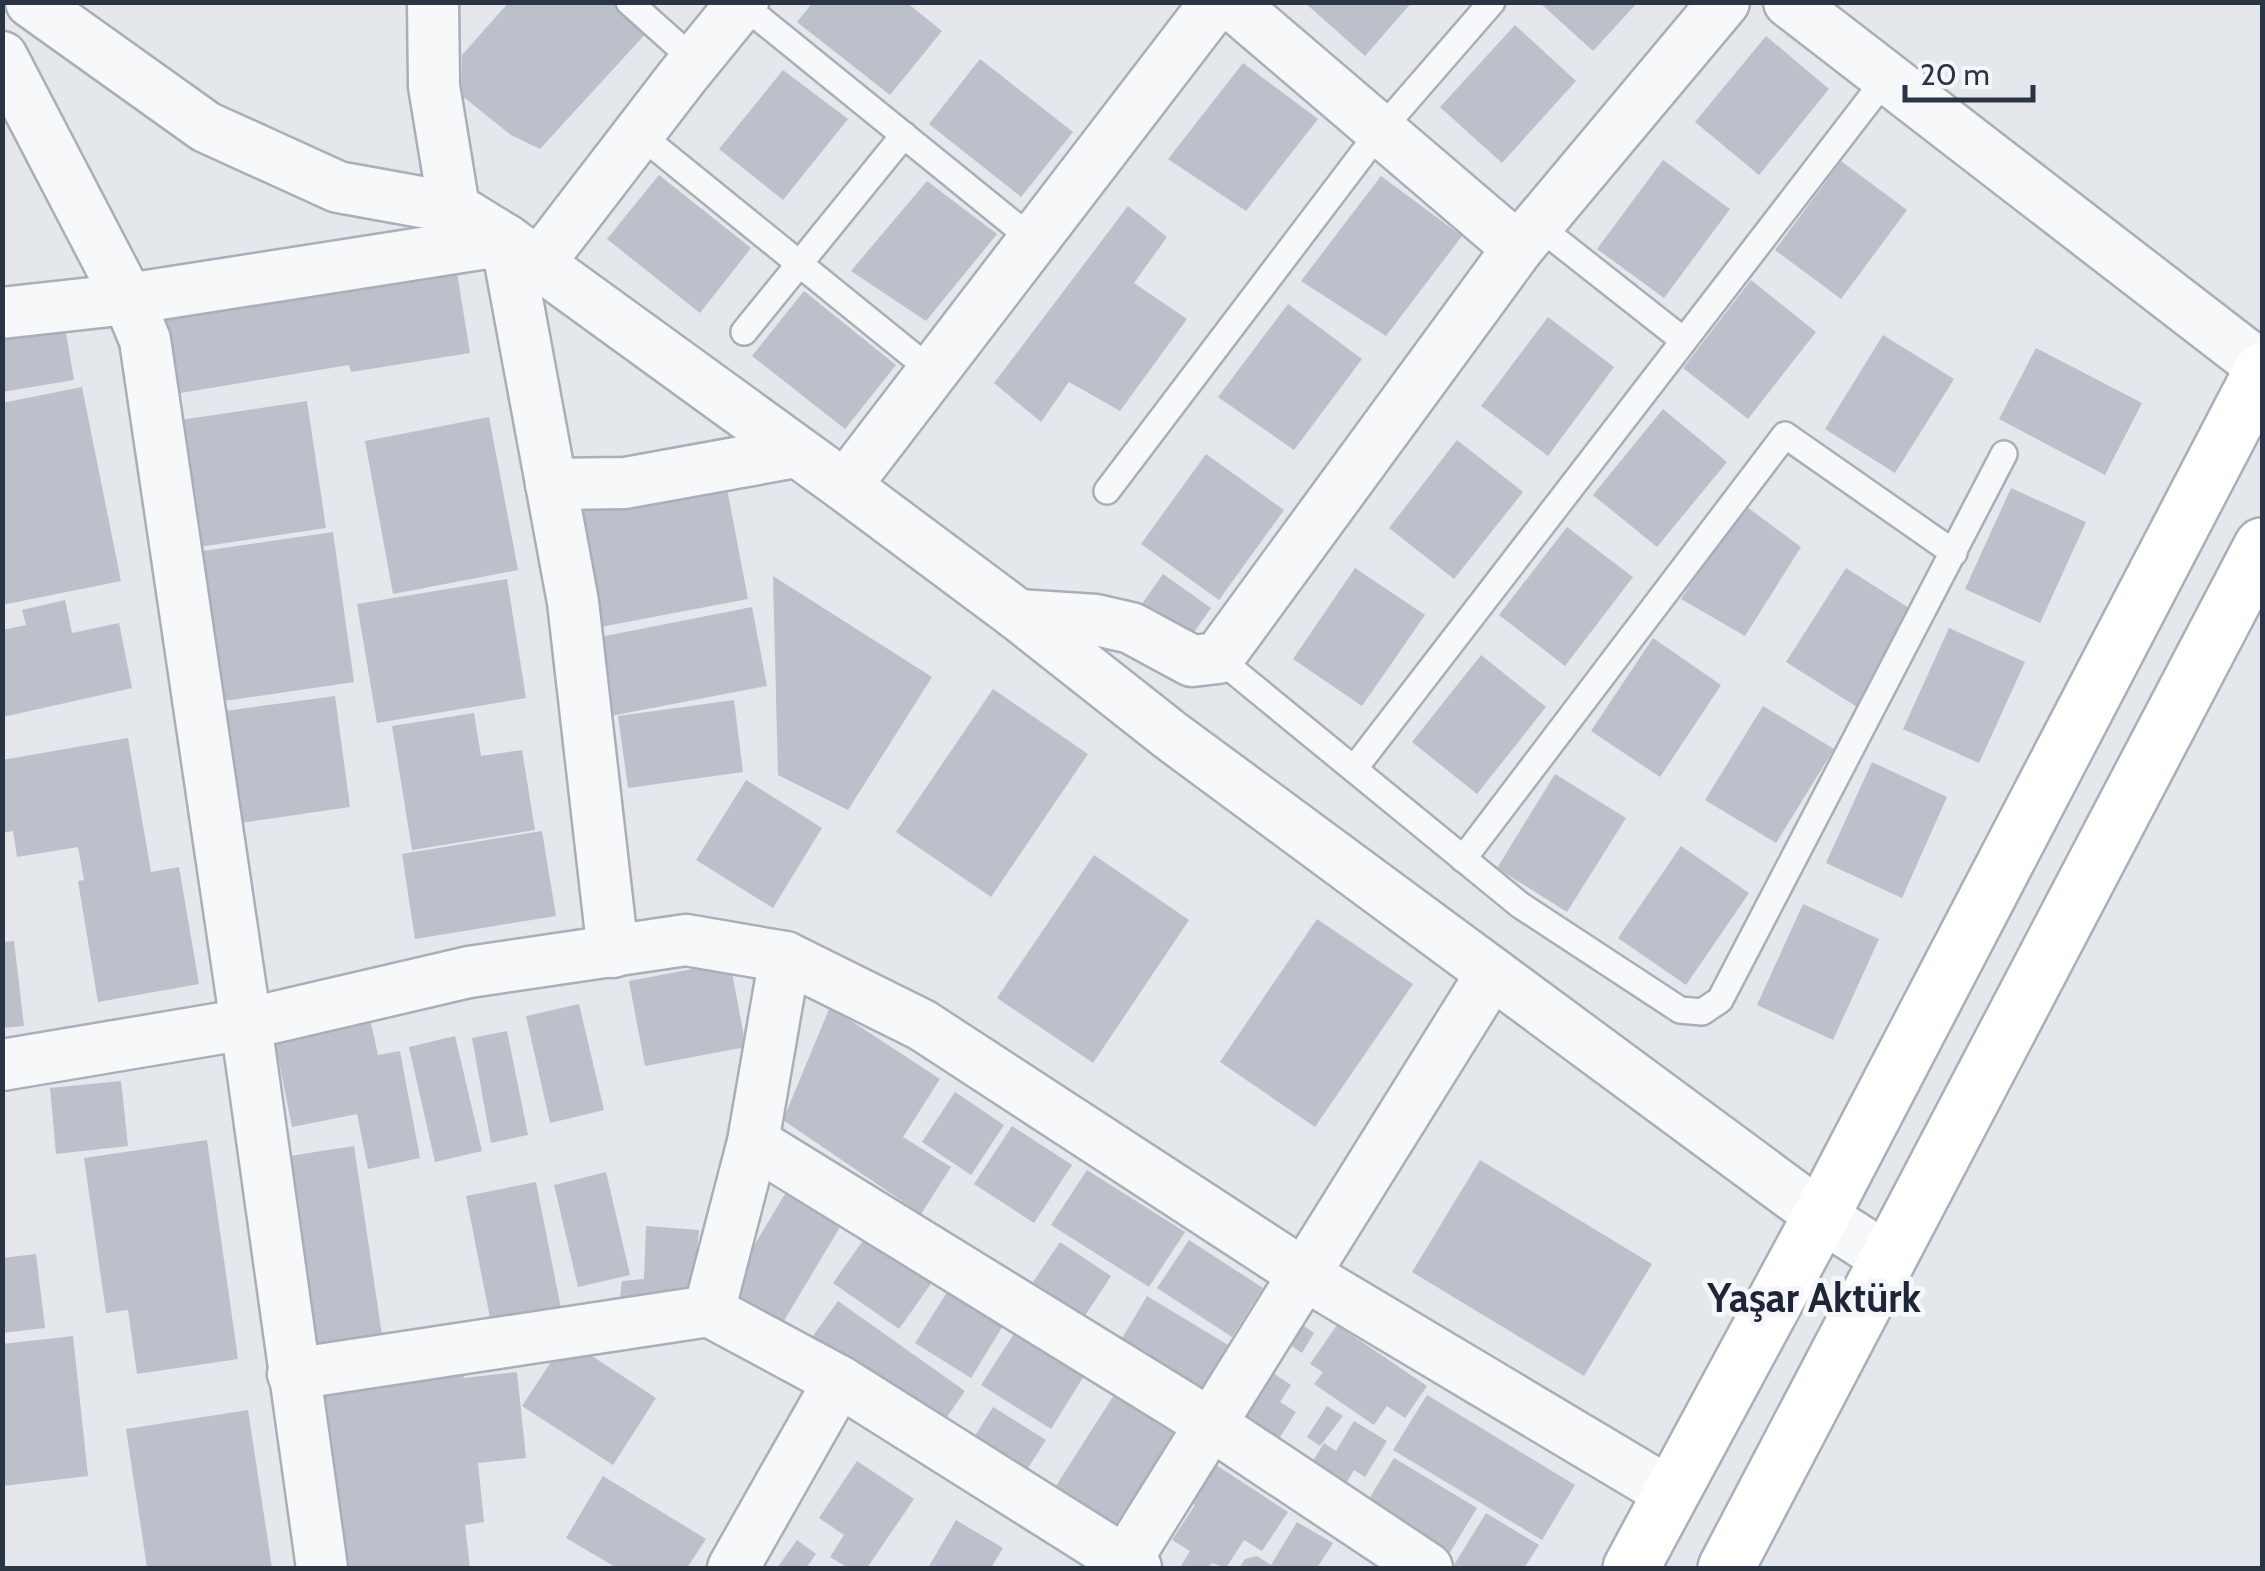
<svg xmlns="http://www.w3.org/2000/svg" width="2265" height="1571" viewBox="0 0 2265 1571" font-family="Cabin,sans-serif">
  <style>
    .building { fill: #bbc0ca }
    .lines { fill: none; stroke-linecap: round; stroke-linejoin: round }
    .lane-casing { stroke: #a9aeb7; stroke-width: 30 }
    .street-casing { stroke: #a9aeb7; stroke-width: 55 }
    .secondary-casing { stroke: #a9aeb7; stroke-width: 60 }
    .lane { stroke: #f7f8fa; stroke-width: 25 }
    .street { stroke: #f7f8fa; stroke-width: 50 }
    .secondary { stroke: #fff; stroke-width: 55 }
    .labels { text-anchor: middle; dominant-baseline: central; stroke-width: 10; stroke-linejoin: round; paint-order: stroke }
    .district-label { font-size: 40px; font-weight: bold; fill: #1d2536; stroke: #f4f6f9 }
  </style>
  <rect width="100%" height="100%" fill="#e4e7ec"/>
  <!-- building -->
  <g class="building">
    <polygon points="509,2 617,2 650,29 540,149 511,135 461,95 462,55"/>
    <polygon points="813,2 906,2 942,31 890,95 797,22"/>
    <polygon points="1304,2 1412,2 1365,56"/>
    <polygon points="1539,2 1638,2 1593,51"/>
    <polygon points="1515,25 1576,81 1502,163 1440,107"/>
    <polygon points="1766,36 1829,89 1759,175 1695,122"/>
    <polygon points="980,59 1073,132 1021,197 929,124"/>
    <polygon points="1243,63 1318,119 1246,211 1168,159"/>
    <polygon points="783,70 848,119 783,200 719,149"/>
    <polygon points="1663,160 1730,209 1664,298 1597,249"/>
    <polygon points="1841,161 1907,210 1841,299 1775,250"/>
    <polygon points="659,175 751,248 700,313 607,239"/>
    <polygon points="1381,176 1462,236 1386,336 1301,281"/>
    <polygon points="927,181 997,234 926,321 851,271"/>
    <polygon points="1128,206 1167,237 1134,283 1187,319 1120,411 1069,382 1041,422 994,383"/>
    <polygon points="456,266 470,353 351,372 349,365 132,401 118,307"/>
    <polygon points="1751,280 1816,332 1748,419 1683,368"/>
    <polygon points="804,291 896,365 845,429 752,356"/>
    <polygon points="1288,304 1362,359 1294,450 1218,397"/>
    <polygon points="1548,317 1614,367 1548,456 1481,406"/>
    <polygon points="64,321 74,380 2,392 2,331"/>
    <polygon points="1883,335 1954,379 1895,473 1825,429"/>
    <polygon points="2036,348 2142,403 2105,475 1999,419"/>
    <polygon points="82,387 121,581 2,605 2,403"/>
    <polygon points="307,401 326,528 199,547 180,420"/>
    <polygon points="1663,409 1727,462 1657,547 1593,495"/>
    <polygon points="489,417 518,570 393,594 365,441"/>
    <polygon points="1457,440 1523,492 1454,579 1389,528"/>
    <polygon points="1206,454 1284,510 1219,600 1141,544"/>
    <polygon points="725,478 748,599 590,629 567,509"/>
    <polygon points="2011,488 2086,522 2040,623 1965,589"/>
    <polygon points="1743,504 1801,547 1745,636 1681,599"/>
    <polygon points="1567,527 1633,577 1565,666 1499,615"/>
    <polygon points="333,532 354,682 204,704 182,554"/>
    <polygon points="1355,568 1425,615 1362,706 1293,659"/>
    <polygon points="1846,568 1917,613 1857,707 1786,662"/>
    <polygon points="1163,574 1211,608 1187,642 1139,608"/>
    <polygon points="773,576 932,677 848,810 778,775"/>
    <polygon points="507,579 526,698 377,723 357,604"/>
    <polygon points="65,600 72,633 119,623 132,688 3,717 2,630 26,625 22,610"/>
    <polygon points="752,607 767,686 600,718 585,640"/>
    <polygon points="1949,628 2025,662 1979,763 1903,729"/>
    <polygon points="1653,638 1721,685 1660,777 1591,731"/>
    <polygon points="1481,655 1546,707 1477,794 1412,742"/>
    <polygon points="993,689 1088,754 991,897 896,832"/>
    <polygon points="335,696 350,807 227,825 211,713"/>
    <polygon points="734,700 743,772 628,788 618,716"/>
    <polygon points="1763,706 1834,749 1776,843 1705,800"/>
    <polygon points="474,713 481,756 522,750 535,830 412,850 392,726"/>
    <polygon points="128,738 151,872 179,867 199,984 98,1002 78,881 84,880 78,847 17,857 13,831 2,833 2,760"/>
    <polygon points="1872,762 1947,797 1902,898 1826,863"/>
    <polygon points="1555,774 1626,818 1567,912 1497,868"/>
    <polygon points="746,780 822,828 773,908 696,860"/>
    <polygon points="542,831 556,916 415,939 402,854"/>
    <polygon points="1681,846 1749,893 1686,985 1618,938"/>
    <polygon points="1094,855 1189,920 1093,1063 997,998"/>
    <polygon points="1803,904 1879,939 1833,1040 1757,1005"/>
    <polygon points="1317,919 1413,984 1315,1127 1220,1062"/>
    <polygon points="14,941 24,1026 2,1028 2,942"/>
    <polygon points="730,962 746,1047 645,1066 629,981"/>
    <polygon points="579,1004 604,1110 550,1123 526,1016"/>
    <polygon points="830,1007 940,1079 903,1137 951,1167 921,1214 783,1120"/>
    <polygon points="371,1023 378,1055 400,1051 420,1158 368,1169 357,1114 292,1127 275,1041"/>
    <polygon points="507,1031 528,1135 491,1143 472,1038"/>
    <polygon points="455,1036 482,1151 435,1162 409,1047"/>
    <polygon points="121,1081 128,1146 56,1154 50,1088"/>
    <polygon points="955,1092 1004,1125 971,1175 922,1142"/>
    <polygon points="1012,1126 1072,1165 1034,1223 974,1184"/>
    <polygon points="207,1140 238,1359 137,1374 128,1310 106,1313 84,1158"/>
    <polygon points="354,1146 383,1342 299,1355 270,1159"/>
    <polygon points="1480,1160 1652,1264 1584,1376 1412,1272"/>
    <polygon points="1087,1170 1185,1232 1149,1287 1051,1225"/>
    <polygon points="606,1172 630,1275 578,1287 554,1185"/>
    <polygon points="536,1182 562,1314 492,1328 466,1196"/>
    <polygon points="791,1184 846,1217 773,1339 718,1306"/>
    <polygon points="646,1226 699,1230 692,1304 618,1311 622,1281 644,1279"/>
    <polygon points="869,1232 935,1278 899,1329 833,1283"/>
    <polygon points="1189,1240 1263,1288 1232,1337 1157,1288"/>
    <polygon points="1060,1242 1111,1276 1075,1331 1023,1297"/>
    <polygon points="36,1254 45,1328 2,1333 2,1258"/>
    <polygon points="949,1289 1004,1324 971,1378 915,1343"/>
    <polygon points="1147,1296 1228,1345 1198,1395 1117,1347"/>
    <polygon points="838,1301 965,1391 933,1437 805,1347"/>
    <polygon points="1297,1321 1314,1333 1302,1353 1284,1341"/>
    <polygon points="1337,1325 1427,1386 1405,1418 1387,1406 1374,1425 1314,1384 1323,1372 1310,1364"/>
    <polygon points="1015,1332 1084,1376 1051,1429 981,1385"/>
    <polygon points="73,1336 88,1476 2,1486 2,1344"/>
    <polygon points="566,1339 656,1398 613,1465 522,1406"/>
    <polygon points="463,1365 464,1378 517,1372 526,1458 478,1463 484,1522 465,1525 470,1568 336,1568 316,1382"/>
    <polygon points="1264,1367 1291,1385 1280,1402 1296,1412 1273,1448 1236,1424"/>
    <polygon points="1114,1395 1188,1442 1122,1547 1047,1500"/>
    <polygon points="1427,1395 1575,1485 1542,1540 1393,1450"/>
    <polygon points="1327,1406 1343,1416 1320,1446 1307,1437"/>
    <polygon points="993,1407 1046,1440 1015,1488 963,1455"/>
    <polygon points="248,1410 272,1568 147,1568 126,1429"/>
    <polygon points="1354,1421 1387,1441 1365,1477 1354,1470 1341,1492 1307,1471 1324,1443 1336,1451"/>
    <polygon points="1394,1458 1477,1508 1447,1557 1364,1507"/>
    <polygon points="857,1461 914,1499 867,1568 848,1568 830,1557 844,1535 819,1518"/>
    <polygon points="1210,1461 1288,1512 1262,1551 1244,1540 1226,1568 1212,1563 1208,1568 1184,1568 1181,1566 1190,1551 1172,1540 1195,1505 1185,1499"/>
    <polygon points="603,1476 706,1539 687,1568 617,1568 566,1538"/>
    <polygon points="1486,1513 1539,1545 1524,1568 1460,1568 1454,1565"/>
    <polygon points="956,1520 1003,1548 991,1568 928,1568"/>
    <polygon points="1297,1522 1333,1543 1317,1568 1239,1568 1245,1559 1257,1556 1271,1565"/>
    <polygon points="797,1540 816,1554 806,1568 777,1568"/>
  </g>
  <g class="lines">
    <!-- lane casing -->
    <g class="lane-casing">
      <g id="lane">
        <polyline points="629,2 695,61"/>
        <polyline points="742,4 1033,240"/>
        <polyline points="638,133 933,372"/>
        <polyline points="1537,225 1683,340"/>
        <polyline points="744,332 904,135"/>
        <polyline points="1107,491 1380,131 1492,2"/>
        <polyline points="1218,658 1520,905 1680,1010 1702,1012 1720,1000 2004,454"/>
        <polyline points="1354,769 1887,77"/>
        <polyline points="1463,859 1785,435 1954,553"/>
      </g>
    </g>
    <!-- street casing -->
    <g class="street-casing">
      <g id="street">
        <polyline points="31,2 206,127 338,187 454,208 506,240 845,486 1018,615 1170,735 1821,1216 1888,1259"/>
        <polyline points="433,2 434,86 454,208"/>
        <polyline points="1230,2 1518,248"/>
        <polyline points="1789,2 2262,367"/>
        <polyline points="2,57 128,299 145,340 246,1024 322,1568"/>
        <polyline points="539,263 682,77 743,2"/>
        <polyline points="2,313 128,299 506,240 573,602 613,952"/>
        <polyline points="551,484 625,483 796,452"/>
        <polyline points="845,486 1216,2"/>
        <polyline points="1018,615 1096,620 1131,628 1192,661 1218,658 1518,248 1724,2"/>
        <polyline points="2,1065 246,1024 469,972 686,940 785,957 922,1025 1305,1275 1670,1493"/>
        <polyline points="753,1142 1212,1425 1427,1568"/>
        <polyline points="709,1311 753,1142 785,957"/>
        <polyline points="293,1374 709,1311 839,1381 1136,1568"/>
        <polyline points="733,1568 839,1381"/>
        <polyline points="1121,1568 1492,973"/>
      </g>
    </g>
    <!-- secondary casing -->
    <g class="secondary-casing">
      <g id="secondary">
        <polyline points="1631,1568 1821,1216 2262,371"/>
        <polyline points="1726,1568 2262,546"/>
      </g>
    </g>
    <!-- lane -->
    <use href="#lane" class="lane"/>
    <!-- street -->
    <use href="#street" class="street"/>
    <!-- secondary -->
    <use href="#secondary" class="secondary"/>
  </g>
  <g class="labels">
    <!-- district labels -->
    <g class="district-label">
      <text x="1814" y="1297">Yaşar Aktürk</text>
    </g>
  </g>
  <!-- border -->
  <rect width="2265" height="1571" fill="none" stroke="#2b3445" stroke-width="10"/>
  <!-- scale -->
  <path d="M1905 85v15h128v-15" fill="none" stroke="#2b3445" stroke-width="5"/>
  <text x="1920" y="85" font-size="30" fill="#2b3445" stroke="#f4f6f9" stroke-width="8" paint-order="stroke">20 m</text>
</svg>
